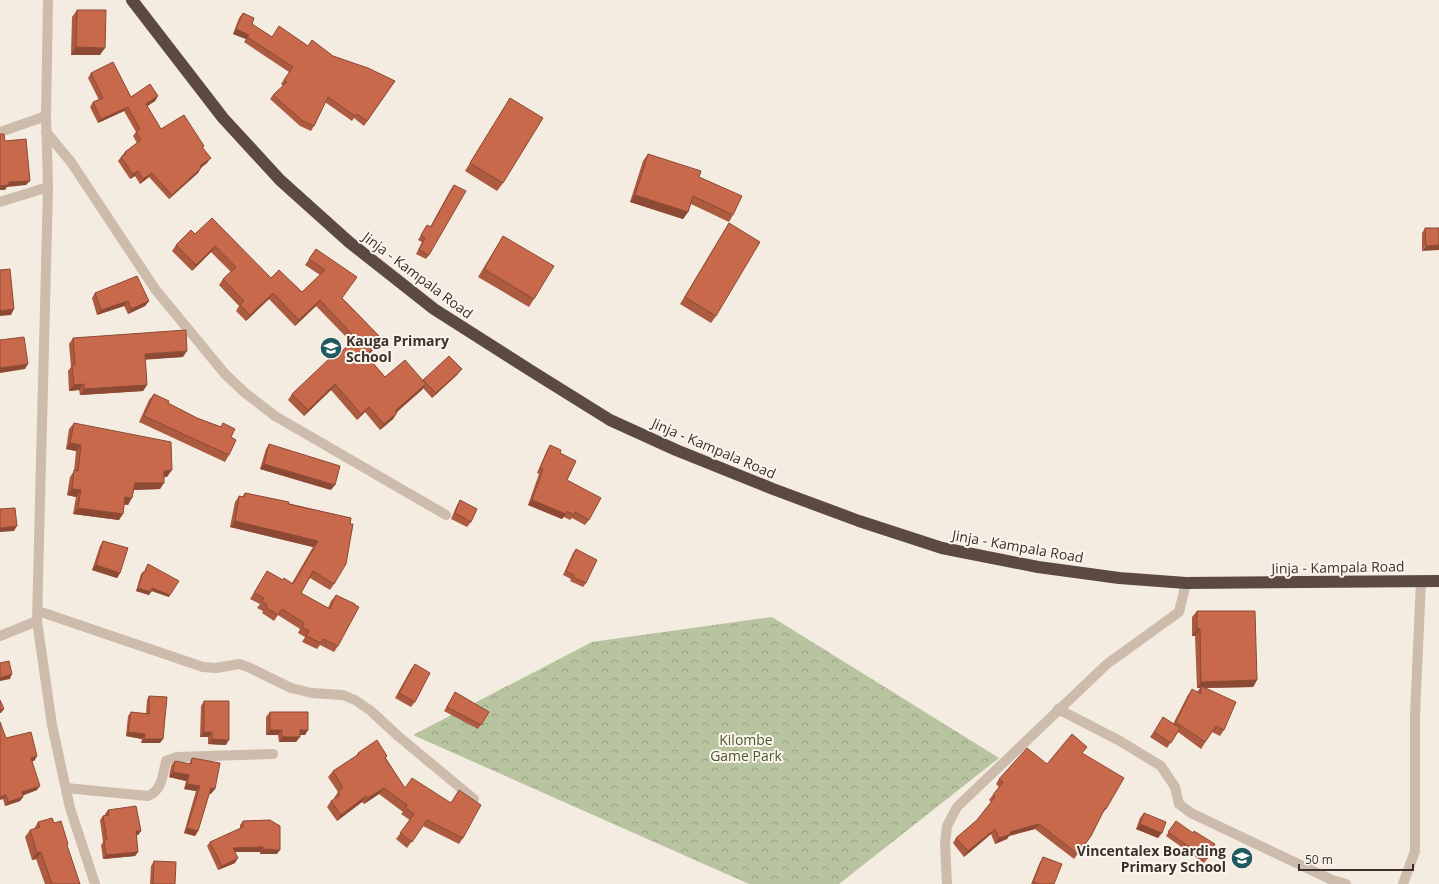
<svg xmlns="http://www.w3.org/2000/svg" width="1439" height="884" viewBox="0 0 1439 884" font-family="'Open Sans',sans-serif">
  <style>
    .park { fill: url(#park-crowns) }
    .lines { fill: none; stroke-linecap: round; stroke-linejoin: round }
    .minor { stroke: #cdbbac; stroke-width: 10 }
    .highway { stroke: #5c4a42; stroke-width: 12 }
    .wall { fill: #ac5a40 }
    .shaded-wall { fill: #8c4a34 }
    .building { fill: #c8694b; stroke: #8c4a34 }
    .labels { text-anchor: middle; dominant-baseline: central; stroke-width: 4; stroke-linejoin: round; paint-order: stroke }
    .street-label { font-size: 14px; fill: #3b302b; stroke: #fbf5ee }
    .poi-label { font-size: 14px; font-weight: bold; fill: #3b302b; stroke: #fbf5ee; text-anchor: start }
    .park-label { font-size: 14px; fill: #4a5a2e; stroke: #fbf5ee }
  </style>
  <defs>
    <pattern id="park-crowns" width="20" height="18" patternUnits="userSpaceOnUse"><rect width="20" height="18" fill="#b8c4a0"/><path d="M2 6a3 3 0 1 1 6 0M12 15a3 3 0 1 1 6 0" fill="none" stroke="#97a083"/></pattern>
  </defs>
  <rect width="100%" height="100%" fill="#f4ebe1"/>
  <!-- park -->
  <polygon class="park" points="772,617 999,758 839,884 749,884 413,735 592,642"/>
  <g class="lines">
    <!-- minor -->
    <g class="minor">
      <polyline points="48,0 46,116 48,187 37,621 52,725 70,808 95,884"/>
      <polyline points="0,132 46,116"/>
      <polyline points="46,132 71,162 155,289 225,374 244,392 275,416 446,515"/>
      <polyline points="0,202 48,187"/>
      <polyline points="38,611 203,667 216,668 239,664 248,667 291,688 312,693 343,695 355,700 371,711 398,736 474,799"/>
      <polyline points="0,636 37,621"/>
      <polyline points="1058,709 1120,741 1161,766 1175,787 1179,804 1191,813 1332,880 1346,884"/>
      <path d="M66,788L148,796C162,791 163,774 166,761L177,757L273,754"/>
      <polyline points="947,884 945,844 947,826 957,807 1107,664 1179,612 1186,583"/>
      <polyline points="1403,884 1415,851 1415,715 1421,581"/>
    </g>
    <!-- highway -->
    <polyline class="highway" points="132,0 223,118 280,180 349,242 434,309 533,372 610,420 676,450 773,489 859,521 942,548 1038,567 1119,578 1186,583 1439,581"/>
  </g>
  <!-- wall -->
  <g class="wall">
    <polygon points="77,10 100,55 71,55 72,17"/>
    <polygon points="243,13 252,24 272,37 308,46 395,81 364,126 354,118 352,121 325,102 314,126 311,131 300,126 270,99 273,95 283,86 281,84 289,72 244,42 246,39 233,34 239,18"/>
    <polygon points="91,73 131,97 158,96 155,101 147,106 161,129 204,146 203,148 207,163 201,168 198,173 169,199 149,177 140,184 135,176 130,179 118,161 125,152 137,143 133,136 136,132 124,111 98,123 90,107 93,102 99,100 88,78"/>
    <polygon points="510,98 503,183 497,191 465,171"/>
    <polygon points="648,154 699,177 733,215 729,222 691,204 688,212 683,219 630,202 643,161"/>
    <polygon points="454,185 429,255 426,259 416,254 422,242 418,240 427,225 430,227 451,189"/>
    <polygon points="729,223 716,316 711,323 680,304 724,231"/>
    <polygon points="1425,228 1439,228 1422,251 1422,233"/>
    <polygon points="195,234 271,278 302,292 320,275 305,265 316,249 342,298 382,339 378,345 367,356 385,377 423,381 423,380 458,374 432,398 423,388 397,412 393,419 380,430 365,412 357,420 331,390 304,416 288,400 292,394 332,360 350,344 347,341 348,339 316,306 295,326 269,299 246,321 236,311 239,306 219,285 223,279 231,272 211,252 192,271 172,251 176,245"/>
    <polygon points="503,236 534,299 529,307 478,277 498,244"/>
    <polygon points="95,293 149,301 145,306 128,314 124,306 97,315 92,298"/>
    <polygon points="73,338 183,357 145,359 147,385 143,391 80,395 79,390 69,391 68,371 71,367 69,344"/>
    <polygon points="154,394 168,403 197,418 221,427 223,423 231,437 229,455 225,462 139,422 149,400"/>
    <polygon points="74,423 167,477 164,477 160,489 134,490 128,505 124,504 119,520 73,514 76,497 67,495 70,477 74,471 76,451 66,449 69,429"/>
    <polygon points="269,444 331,490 260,469 266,449"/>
    <polygon points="550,445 560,453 567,480 589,520 585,525 572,518 570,520 564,517 562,519 528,505 539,474 537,473 547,450"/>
    <polygon points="245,493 351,518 334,584 330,590 310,578 301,593 328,608 331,601 336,595 338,646 334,652 320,645 317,649 302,642 305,637 298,633 300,629 278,615 274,621 262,613 263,611 257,608 260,604 250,599 267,571 282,580 292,583 313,547 230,527 235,502 239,496 242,497"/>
    <polygon points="460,500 471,522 467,527 451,519 457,505"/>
    <polygon points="103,541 120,573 117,578 92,570 100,546"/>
    <polygon points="576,549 586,583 583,587 570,581 571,579 563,575 573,553"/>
    <polygon points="148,564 169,597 151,591 149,595 136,591 141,574 143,572 144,572 146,567"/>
    <polygon points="1197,611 1257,680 1253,687 1205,688 1224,730 1220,736 1212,732 1201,749 1178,732 1167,748 1150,737 1160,723 1173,724 1188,695 1192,689 1197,692 1200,688 1197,688 1195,636 1192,636 1192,617"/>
    <polygon points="415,664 415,702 411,707 395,698 411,669"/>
    <polygon points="455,692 489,712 478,729 444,711"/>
    <polygon points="149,696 160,743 141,743 142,739 126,736 128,716 131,712 146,714 147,700"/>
    <polygon points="204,701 226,745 208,744 208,737 200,737 201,706"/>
    <polygon points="270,712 308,730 305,735 300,735 296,742 279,742 278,735 266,735 266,717"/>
    <polygon points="6,738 37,756 34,761 32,761 37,790 23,795 23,797 20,801 5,806 3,799"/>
    <polygon points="358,753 387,756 386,758 405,788 451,803 459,790 463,838 459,844 423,826 407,848 396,839 410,820 401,814 403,812 379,794 364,804 362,802 337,821 327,807 331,801 334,799 334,798 338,792 328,777 333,771 355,757"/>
    <polygon points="1082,754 1106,809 1102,814 1091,836 1074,859 1035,829 1009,836 1007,839 995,844 991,834 964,857 953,843 956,838 977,820 991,802 989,800 999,787 996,784 999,779"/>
    <polygon points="192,758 211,794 209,794 198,831 195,836 184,833 196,791 184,789 186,781 169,777 171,766 175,761 189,764"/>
    <polygon points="108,810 141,831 138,835 136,835 138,852 135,856 103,859 101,845 103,842 100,820 103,816 105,815 105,814"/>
    <polygon points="1144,813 1158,838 1136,829 1140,818"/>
    <polygon points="243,821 277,854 260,854 260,852 235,852 235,863 218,870 207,846 210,842 240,829 240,825"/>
    <polygon points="1176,821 1207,859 1204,863 1166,836"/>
    <polygon points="38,822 54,823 67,846 80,884 45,884 36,859 32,860 25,837 30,830 34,829"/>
    <polygon points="1043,857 1054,884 1031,884 1040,862"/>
    <polygon points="154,861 175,884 150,884 151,866"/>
  </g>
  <!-- shaded-wall -->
  <g class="shaded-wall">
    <polygon points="236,29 249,35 246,39 233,34"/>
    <polygon points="76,47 105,48 100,55 71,55"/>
    <polygon points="158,96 155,101 143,109 146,104"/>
    <polygon points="128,107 124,111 98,123 101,119"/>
    <polygon points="211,158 207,163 196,171 200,166"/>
    <polygon points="201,168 198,173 169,199 172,195"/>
    <polygon points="138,171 135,176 130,179 133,174"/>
    <polygon points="152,173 149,177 140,184 143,179"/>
    <polygon points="30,181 26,185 7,187 5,190 0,190 0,186 9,182"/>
    <polygon points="635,195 688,212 683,219 630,202"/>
    <polygon points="1439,245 1439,250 1422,251 1426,246"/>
    <polygon points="215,246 211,252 192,271 196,265"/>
    <polygon points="273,293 269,299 246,321 250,315"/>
    <polygon points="320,300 316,306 295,326 299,320"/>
    <polygon points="128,301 124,306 97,315 101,310"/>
    <polygon points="149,301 145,306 128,314 131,309"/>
    <polygon points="14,309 11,315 0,316 0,311"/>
    <polygon points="382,339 378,345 362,361 366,355"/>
    <polygon points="187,351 183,357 141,360 145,354"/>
    <polygon points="28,364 25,369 0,373 0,368"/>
    <polygon points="462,369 458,374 432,398 436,393"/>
    <polygon points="84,384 79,390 69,391 74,385"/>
    <polygon points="335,384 331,390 304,416 308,410"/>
    <polygon points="426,384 422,390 391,417 395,411"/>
    <polygon points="147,385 143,391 80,395 84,389"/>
    <polygon points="369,407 365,412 357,420 361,414"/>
    <polygon points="397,413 393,419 380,430 384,424"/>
    <polygon points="70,443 81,445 76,451 66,449"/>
    <polygon points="264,464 335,485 331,490 260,469"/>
    <polygon points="172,470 167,477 160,477 164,471"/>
    <polygon points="135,483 164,483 160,489 130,490"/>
    <polygon points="72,489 81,490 76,497 67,495"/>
    <polygon points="125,497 132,498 128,505 120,504"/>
    <polygon points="532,500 566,514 562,519 528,505"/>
    <polygon points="78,508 123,514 119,520 73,514"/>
    <polygon points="235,521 318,541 313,547 230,527"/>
    <polygon points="17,526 14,531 0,532 0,528"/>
    <polygon points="96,565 120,573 117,578 92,570"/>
    <polygon points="138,588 151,592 149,595 136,591"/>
    <polygon points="152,588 170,595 169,597 150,590"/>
    <polygon points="1197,629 1200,629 1195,636 1192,636"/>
    <polygon points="12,674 10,679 0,681 0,678"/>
    <polygon points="1257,680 1253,687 1201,688 1201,686 1200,688 1197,688 1201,682"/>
    <polygon points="4,709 1,713 0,713 0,710"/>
    <polygon points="270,730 282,730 278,735 266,735"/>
    <polygon points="300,730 308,730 305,735 297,735"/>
    <polygon points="128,732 145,734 142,739 126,736"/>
    <polygon points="204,732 212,732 208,737 200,737"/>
    <polygon points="282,737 300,737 296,742 279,742"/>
    <polygon points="144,739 163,739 160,743 141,743"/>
    <polygon points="212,739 229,740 226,745 208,744"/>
    <polygon points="37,756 34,761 28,762 31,758"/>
    <polygon points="173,772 189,775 186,781 169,777"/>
    <polygon points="187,784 200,786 196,791 184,789"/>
    <polygon points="40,786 37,790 19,797 22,792"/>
    <polygon points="211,788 215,789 211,794 207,793"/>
    <polygon points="384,788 379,794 364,804 368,798"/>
    <polygon points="6,795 3,799 0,800 0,797"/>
    <polygon points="366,796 362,802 337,821 341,815"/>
    <polygon points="23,797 20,801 5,806 8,802"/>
    <polygon points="1039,824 1035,829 1009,836 1007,839 995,844 999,838 1010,832"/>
    <polygon points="1140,824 1162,833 1158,838 1136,829"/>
    <polygon points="187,828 198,831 195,836 184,833"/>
    <polygon points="995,829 991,834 964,857 968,851"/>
    <polygon points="136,831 141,831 138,835 133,836"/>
    <polygon points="263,847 260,852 230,852 233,848"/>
    <polygon points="263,849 280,850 277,854 260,854"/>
    <polygon points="41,852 36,859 32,860 37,853"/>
    <polygon points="138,852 135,856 103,859 106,855"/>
    <polygon points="238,858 235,863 218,870 222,866"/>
  </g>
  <!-- building -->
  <g class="building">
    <polygon points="77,10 106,10 105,48 76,47"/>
    <polygon points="243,13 254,18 252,24 272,37 279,26 308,46 312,40 333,56 368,68 395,81 367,121 357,114 355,116 328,97 314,126 303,121 273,95 287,82 284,80 293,67 247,37 249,35 236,29"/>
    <polygon points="113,62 131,97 150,84 158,96 146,104 161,129 184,115 204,146 202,147 211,158 200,166 201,168 172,195 152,173 143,179 138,171 133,174 121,157 126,154 125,152 141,140 136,132 140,129 128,107 101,119 93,102 103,98 91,73"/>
    <polygon points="510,98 543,118 503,183 470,163"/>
    <polygon points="0,134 4,134 5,141 26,139 30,181 9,182 9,185 0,186"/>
    <polygon points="648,154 701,171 699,177 742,196 733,215 693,196 688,212 635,195"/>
    <polygon points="454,185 466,191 429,255 419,250 425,238 421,235 427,225 431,227"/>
    <polygon points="212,218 271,278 279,270 302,292 325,270 309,259 316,249 357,277 342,298 382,339 366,355 385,377 405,360 426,384 395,411 397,413 384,424 369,407 361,414 335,384 308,410 292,394 330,358 332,360 355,339 351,335 352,334 320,300 299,320 273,293 250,315 240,305 244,301 223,279 236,267 215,246 196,265 176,245 191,230 195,234"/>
    <polygon points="729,223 760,242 716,316 685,297"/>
    <polygon points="1425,228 1439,228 1439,245 1426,246"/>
    <polygon points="503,236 554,266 534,299 484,269"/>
    <polygon points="10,269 14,309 0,311 0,270"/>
    <polygon points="137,276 149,301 131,309 128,301 101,310 95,293"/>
    <polygon points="186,330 187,351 145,354 147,385 84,389 84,384 74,385 72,365 75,365 73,338"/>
    <polygon points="24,337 28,364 0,368 0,340"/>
    <polygon points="449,356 462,369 436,393 423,380"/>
    <polygon points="154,394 169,401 168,403 197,418 221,427 223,423 235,429 231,437 236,440 229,455 144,416"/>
    <polygon points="74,423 171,442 172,470 164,471 164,483 135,483 132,498 125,497 123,514 78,508 81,490 72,489 74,470 78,471 81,445 70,443"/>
    <polygon points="269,444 340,466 335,485 264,464"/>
    <polygon points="550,445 561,450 560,453 576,461 567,480 601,498 589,520 575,512 574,515 567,511 566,514 532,500 543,469 540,468"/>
    <polygon points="245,493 289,502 288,504 351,518 350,524 353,524 346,564 334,584 313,571 301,593 330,609 336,595 355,604 355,605 359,607 338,646 323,639 321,643 306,636 309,631 302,627 304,623 282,609 278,615 266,607 267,605 262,601 264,598 254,593 267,571 283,580 284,578 293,584 318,541 235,521 239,496 244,497"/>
    <polygon points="460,500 477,509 471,522 455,513"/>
    <polygon points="15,508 17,526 0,528 0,509"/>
    <polygon points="103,541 128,548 120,573 96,565"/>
    <polygon points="576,549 597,560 586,583 573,577 574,575 566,571"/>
    <polygon points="148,564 179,581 170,595 152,588 151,592 138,588 143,572 145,572"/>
    <polygon points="1197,611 1255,611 1257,680 1201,682 1200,629 1197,629"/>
    <polygon points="9,661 12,674 0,678 0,663"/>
    <polygon points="415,664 430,673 415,702 399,693"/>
    <polygon points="1201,686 1236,702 1224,730 1216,726 1205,742 1176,722 1192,689 1201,694"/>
    <polygon points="455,692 489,712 481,725 447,707"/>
    <polygon points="149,696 167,697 163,739 144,739 145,734 128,732 131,712 149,714"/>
    <polygon points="0,700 4,709 0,710"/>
    <polygon points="204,701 229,701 229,740 212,739 212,732 204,732"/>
    <polygon points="270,712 308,712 308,730 300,730 300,737 282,737 282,730 270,730"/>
    <polygon points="1163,717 1180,728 1171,743 1154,732"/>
    <polygon points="0,722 6,738 31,732 37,756 31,758 40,786 22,792 23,797 8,802 6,795 0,797"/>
    <polygon points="1072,734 1087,747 1082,753 1124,778 1106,809 1105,808 1091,836 1078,854 1039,824 1010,832 1011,834 999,838 995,829 968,851 956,838 977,820 995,797 993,795 1003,782 999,779 1027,748 1047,764"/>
    <polygon points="377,740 387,756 385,758 405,788 412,778 451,803 459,790 481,805 463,838 427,820 412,842 400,833 414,814 406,808 407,805 384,788 368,798 366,796 341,815 331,801 340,795 338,792 343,788 333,771 359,754 358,753"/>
    <polygon points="192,758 220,763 215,789 211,788 198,831 187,828 200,786 187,784 189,775 173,772 175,761 191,764"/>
    <polygon points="136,806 141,831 136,831 138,852 106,855 104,840 107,840 103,816 109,815 108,810"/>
    <polygon points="1144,813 1166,822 1162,833 1140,824"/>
    <polygon points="52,818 54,823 61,821 68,844 67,845 80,884 52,884 41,852 37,853 30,830 40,827 38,822"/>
    <polygon points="270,820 280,826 280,850 263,849 263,847 233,848 238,858 222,866 210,842 243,827 243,821"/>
    <polygon points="1176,821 1193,833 1194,831 1215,844 1207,859 1168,832"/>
    <polygon points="1043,857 1062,864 1054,884 1038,884 1033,882"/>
    <polygon points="154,861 176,862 175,884 153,884"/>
  </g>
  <!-- icons -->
  <defs>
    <g id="school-disc" transform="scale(1.15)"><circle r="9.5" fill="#1f5a5e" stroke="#fbf5ee"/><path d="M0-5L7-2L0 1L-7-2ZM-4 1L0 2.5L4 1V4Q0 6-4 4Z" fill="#fff"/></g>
  </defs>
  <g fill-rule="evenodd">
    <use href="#school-disc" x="331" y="348"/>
    <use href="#school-disc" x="1242" y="858"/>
  </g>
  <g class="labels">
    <!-- street labels -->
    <g class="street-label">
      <text transform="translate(418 275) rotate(37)">Jinja - Kampala Road</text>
      <text transform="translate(714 448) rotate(23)">Jinja - Kampala Road</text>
      <text transform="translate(1018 546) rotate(10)">Jinja - Kampala Road</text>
      <text transform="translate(1338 567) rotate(-1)">Jinja - Kampala Road</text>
    </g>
    <!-- poi labels -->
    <g class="poi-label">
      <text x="346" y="340">Kauga Primary<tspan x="346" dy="16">School</tspan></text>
      <text x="1226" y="850" text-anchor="end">Vincentalex Boarding<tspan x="1226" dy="16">Primary School</tspan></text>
    </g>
    <!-- park labels -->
    <g class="park-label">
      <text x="746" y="739">Kilombe<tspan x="746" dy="16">Game Park</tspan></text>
    </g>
  </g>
  <!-- scale -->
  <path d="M1299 864v6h114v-6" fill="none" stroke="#3b302b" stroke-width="2"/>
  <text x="1305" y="864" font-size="12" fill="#3b302b" stroke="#fbf5ee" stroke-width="3" paint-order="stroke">50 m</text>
</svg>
